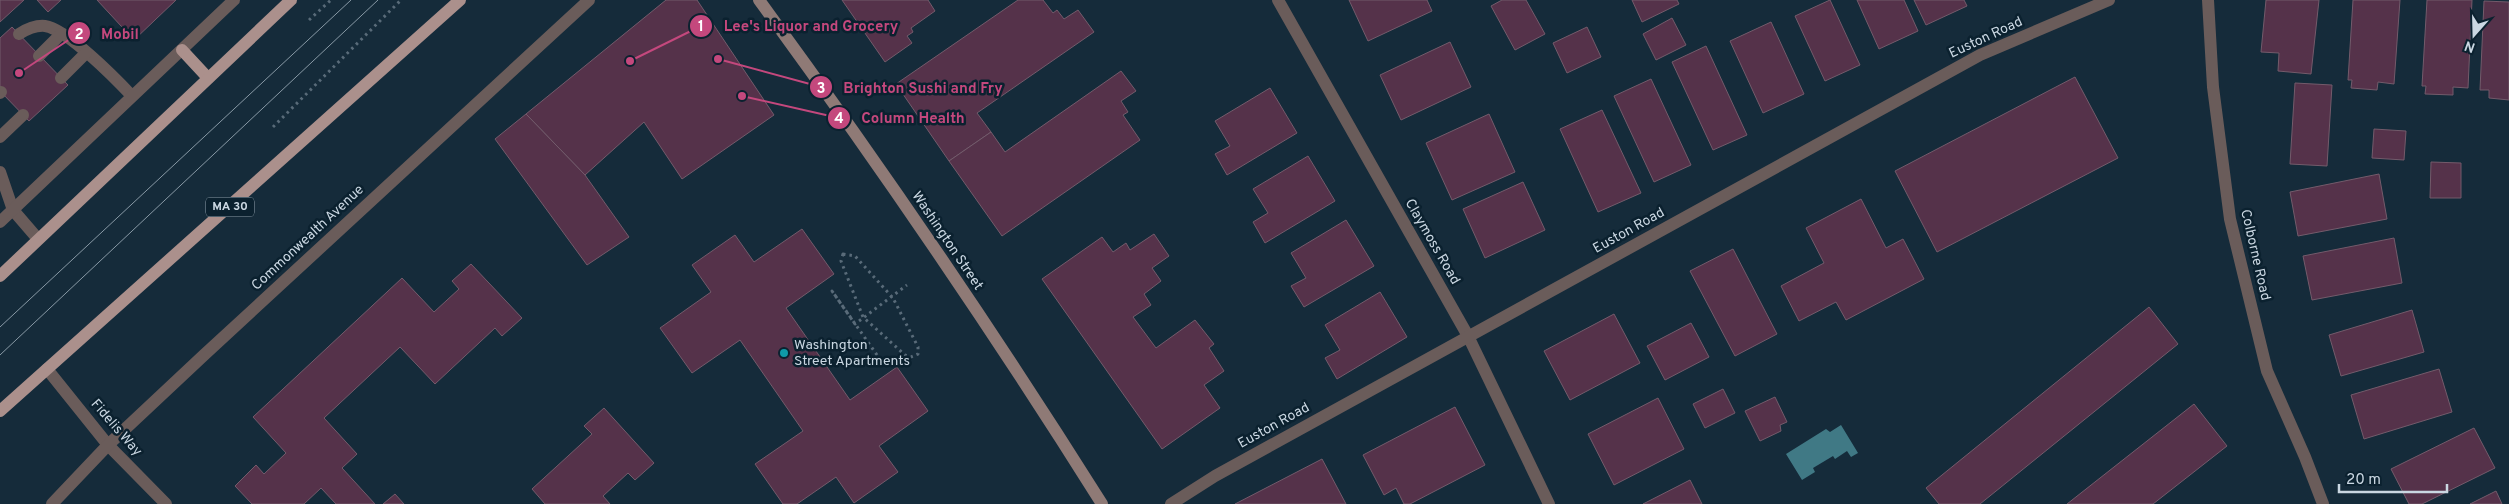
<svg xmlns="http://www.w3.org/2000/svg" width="2509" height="504" viewBox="0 0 2509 504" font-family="Overpass,sans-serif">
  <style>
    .water { fill: #407985 }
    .building { fill: #55324a; stroke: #735b6b }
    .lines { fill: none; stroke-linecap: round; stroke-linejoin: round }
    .path { stroke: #596b79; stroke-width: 3; stroke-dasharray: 2.5 4; stroke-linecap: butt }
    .lane { stroke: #6a5c5a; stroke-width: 12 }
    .street { stroke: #6a5c5a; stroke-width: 12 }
    .secondary { stroke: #8f7a76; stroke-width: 12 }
    .primary { stroke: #ab908c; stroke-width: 12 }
    .tram { stroke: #8899a5; stroke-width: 1 }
    .culture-dot { fill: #0f9aa8; stroke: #0b212f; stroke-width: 2 }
    .labels { text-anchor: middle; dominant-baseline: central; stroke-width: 5; stroke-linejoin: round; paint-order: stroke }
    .shield { fill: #0b212f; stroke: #91a0ac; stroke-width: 1 }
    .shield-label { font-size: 12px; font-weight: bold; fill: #cad7e2 }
    .street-label { font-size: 14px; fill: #cad7e2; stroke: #0b212f }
    .poi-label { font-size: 14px; fill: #cad7e2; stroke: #0b212f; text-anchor: start }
    .leader { fill: none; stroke: #c4487d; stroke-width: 2 }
    .callout-dot { fill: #c4487d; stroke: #0b212f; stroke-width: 2 }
    .mark-label { font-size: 15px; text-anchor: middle; font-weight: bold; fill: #fff }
    .callout-label { font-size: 15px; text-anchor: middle; font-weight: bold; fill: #c4487d; stroke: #0b212f; stroke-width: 5; stroke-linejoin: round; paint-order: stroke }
  </style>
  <rect width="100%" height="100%" fill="#152b3a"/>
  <!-- water -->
  <polygon class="water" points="1841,425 1858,453 1851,457 1847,451 1835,459 1833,456 1813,468 1815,472 1802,480 1786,454 1826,429 1830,432"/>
  <!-- building -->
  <g class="building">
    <polygon points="0,0 24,0 0,22"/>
    <polygon points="37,0 61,0 48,12"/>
    <polygon points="97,0 176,0 134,40"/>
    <polygon points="666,0 697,0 774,115 682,179 644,122 585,175 526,114"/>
    <polygon points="842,0 928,0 935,11 911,28 913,32 907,36 912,43 885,62"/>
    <polygon points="1018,0 1043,0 1053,13 1057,10 1064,19 1078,10 1094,32 977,113 991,132 949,161 896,84"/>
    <polygon points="1349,0 1427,0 1432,11 1368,41"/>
    <polygon points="1502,0 1526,0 1545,34 1515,50 1491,6"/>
    <polygon points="1632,0 1677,0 1679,4 1642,22"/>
    <polygon points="1830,0 1860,65 1825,81 1795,16"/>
    <polygon points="1857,0 1904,0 1918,31 1879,49"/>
    <polygon points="1914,0 1964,0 1967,6 1926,25"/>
    <polygon points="2266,0 2319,0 2311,74 2278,71 2279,53 2261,52"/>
    <polygon points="2353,0 2400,0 2394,84 2378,82 2377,90 2351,88 2352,80 2348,80"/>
    <polygon points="2427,0 2472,0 2468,88 2453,87 2453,95 2425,94 2426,86 2422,86"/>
    <polygon points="2484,1 2509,2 2509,100 2489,98 2489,90 2480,90"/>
    <polygon points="1672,18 1686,45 1656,60 1643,34"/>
    <polygon points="1771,22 1804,94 1763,113 1730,41"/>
    <polygon points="12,27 68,85 29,121 0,91 0,38"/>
    <polygon points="1587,27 1601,57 1567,73 1553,43"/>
    <polygon points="1450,42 1471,87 1401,120 1380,75"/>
    <polygon points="1706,46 1747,135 1713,150 1672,62"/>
    <polygon points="1121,71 1136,91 1121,101 1128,112 1123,115 1140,140 1002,236 949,161 991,132 1005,152"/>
    <polygon points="2075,77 2118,158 1937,252 1895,171"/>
    <polygon points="1651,79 1691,165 1654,182 1614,96"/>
    <polygon points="2295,83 2332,85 2327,166 2290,164"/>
    <polygon points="1270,88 1297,133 1227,175 1215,154 1230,146 1215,121"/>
    <polygon points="1602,110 1641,193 1598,212 1560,129"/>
    <polygon points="526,114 585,175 629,237 587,265 495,139"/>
    <polygon points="1489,114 1515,172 1452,200 1426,143"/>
    <polygon points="2374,129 2406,131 2404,160 2372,158"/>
    <polygon points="1308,156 1335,201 1265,243 1253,222 1268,213 1253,189"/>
    <polygon points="2431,162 2461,163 2461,198 2430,198"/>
    <polygon points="2379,174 2387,219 2298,236 2290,192"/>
    <polygon points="1523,182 1545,230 1485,258 1463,209"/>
    <polygon points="1861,199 1886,248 1903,239 1924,279 1846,320 1836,302 1799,321 1781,286 1824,263 1806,228"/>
    <polygon points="1346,220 1374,266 1304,307 1291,286 1306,278 1291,253"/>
    <polygon points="802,229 834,274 786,308 850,400 897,367 928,411 879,446 898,472 854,503 836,477 797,504 783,504 755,464 803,431 740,340 692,373 660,328 711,292 692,265 735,235 754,262"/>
    <polygon points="1154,234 1169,256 1152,268 1161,281 1144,294 1151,305 1133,317 1156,348 1195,320 1214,344 1209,348 1224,371 1204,385 1220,408 1162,449 1042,279 1102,237 1113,252 1126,243 1130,250"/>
    <polygon points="2394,238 2402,283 2312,300 2303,256"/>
    <polygon points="1733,249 1777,334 1735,356 1690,271"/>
    <polygon points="471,264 522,318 502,336 495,328 435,384 400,347 324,418 357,454 342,468 375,504 336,504 321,488 304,504 252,504 235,486 256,465 264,474 286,453 253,417 402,278 434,312 459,289 452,281"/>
    <polygon points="1380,292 1407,337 1337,379 1325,358 1340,350 1325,325"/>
    <polygon points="2149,307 2178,344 1980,504 1939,504 1926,488"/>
    <polygon points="2412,310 2424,352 2341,376 2329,335"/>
    <polygon points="1614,314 1640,363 1570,400 1544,351"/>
    <polygon points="1691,323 1709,357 1665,380 1647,346"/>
    <polygon points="2439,369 2452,412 2364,439 2351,395"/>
    <polygon points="1723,389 1735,413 1705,428 1693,404"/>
    <polygon points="1775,397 1787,422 1780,425 1781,431 1760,441 1745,411"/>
    <polygon points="1658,398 1684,449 1614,485 1588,434"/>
    <polygon points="2194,404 2227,446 2153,504 2067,504"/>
    <polygon points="1455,407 1485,465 1410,504 1404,504 1396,488 1384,495 1363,455"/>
    <polygon points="604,408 654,463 635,480 628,473 603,496 610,504 545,504 532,489 592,434 584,426"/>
    <polygon points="2474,428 2495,468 2422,504 2409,504 2391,469"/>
    <polygon points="1322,459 1346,504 1235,504"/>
    <polygon points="1690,480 1702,504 1643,504"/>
    <polygon points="2496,491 2502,504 2470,504"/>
    <polygon points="395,494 404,504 383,504"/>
  </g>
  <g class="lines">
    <!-- path -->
    <g class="path">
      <polyline points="309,20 331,0"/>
      <polyline points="273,127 401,0"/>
      <polygon points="843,254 855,256 893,298 918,347 918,354 911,357 905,355 863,317 841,261"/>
      <polyline points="877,355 832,291 855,324 907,285"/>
    </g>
    <!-- lane -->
    <g class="lane">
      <path d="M19,34C27,29 35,25 45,26C67,29 116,79 132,96"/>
      <polyline points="39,56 61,34"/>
      <polyline points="61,78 86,53"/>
      <polyline points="0,93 1,92"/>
      <polyline points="0,137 23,115"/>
    </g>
    <!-- street -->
    <g class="street">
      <polyline points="1278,0 1468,336 1549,504"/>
      <polyline points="2208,0 2213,87 2230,219 2267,371 2305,457 2323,504"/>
      <polyline points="0,172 13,210 38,239"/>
      <polyline points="0,222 234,0"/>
      <polyline points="47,369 108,445 166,504"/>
      <polyline points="52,504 108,445 204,355 589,0"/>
      <polyline points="1171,504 1215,476 1980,55 2109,0"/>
    </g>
    <!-- secondary -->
    <path class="secondary" d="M759,0C879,164 994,332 1102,504"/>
    <!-- primary -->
    <g class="primary">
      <polyline points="182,50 208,78"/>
      <polyline points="0,276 291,0"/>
      <polyline points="0,411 460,0"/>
    </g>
    <!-- tram -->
    <g class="tram">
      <polyline points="0,327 351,0"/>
      <polyline points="0,355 378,0"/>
    </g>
  </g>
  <!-- markers -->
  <circle class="culture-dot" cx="784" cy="353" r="5"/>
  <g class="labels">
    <!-- shield labels -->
    <rect class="shield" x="206" y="197.5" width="48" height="19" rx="4"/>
    <g class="shield-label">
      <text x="230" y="207">MA 30</text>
    </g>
    <!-- street labels -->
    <g class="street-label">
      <text transform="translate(1986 38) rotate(-25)">Euston Road</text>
      <text transform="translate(1629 231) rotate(-29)">Euston Road</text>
      <text transform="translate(308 238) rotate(-43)">Commonwealth Avenue</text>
      <text transform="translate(947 241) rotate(56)">Washington Street</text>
      <text transform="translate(1432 242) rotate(60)">Claymoss Road</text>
      <text transform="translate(2255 255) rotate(77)">Colborne Road</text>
      <text transform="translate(1274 426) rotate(-29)">Euston Road</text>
      <text transform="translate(116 428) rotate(49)">Fidelis Way</text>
    </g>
    <!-- poi labels -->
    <g class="poi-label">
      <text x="794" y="345">Washington<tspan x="794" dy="16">Street Apartments</tspan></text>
    </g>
  </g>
  <!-- callouts -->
  <path class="leader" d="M630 61L701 26M19 73L79 33M718 59L821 87M742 96L839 118"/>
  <g class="callout-dot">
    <circle cx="630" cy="61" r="5"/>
    <circle cx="19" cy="73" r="5"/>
    <circle cx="718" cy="59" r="5"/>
    <circle cx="742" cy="96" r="5"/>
    <circle cx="701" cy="26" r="12"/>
    <circle cx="79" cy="33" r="12"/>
    <circle cx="821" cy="87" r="12"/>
    <circle cx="839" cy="118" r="12"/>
  </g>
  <g class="mark-label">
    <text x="701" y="31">1</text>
    <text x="79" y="39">2</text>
    <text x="821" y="93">3</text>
    <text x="839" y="123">4</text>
  </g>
  <g class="callout-label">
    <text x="811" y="31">Lee's Liquor and Grocery</text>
    <text x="120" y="39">Mobil</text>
    <text x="923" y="93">Brighton Sushi and Fry</text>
    <text x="913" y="123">Column Health</text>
  </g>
  <!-- north arrow -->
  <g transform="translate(2474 35) rotate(200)" stroke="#0b212f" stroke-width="4" paint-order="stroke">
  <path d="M0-4L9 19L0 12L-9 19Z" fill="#cad7e2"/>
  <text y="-8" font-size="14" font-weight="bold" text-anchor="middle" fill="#cad7e2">N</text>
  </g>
  <!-- scale -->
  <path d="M2339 484v8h108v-8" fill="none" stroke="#cad7e2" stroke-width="2.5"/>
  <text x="2346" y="484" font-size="15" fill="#cad7e2" stroke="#0b212f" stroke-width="4" paint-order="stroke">20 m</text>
</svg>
